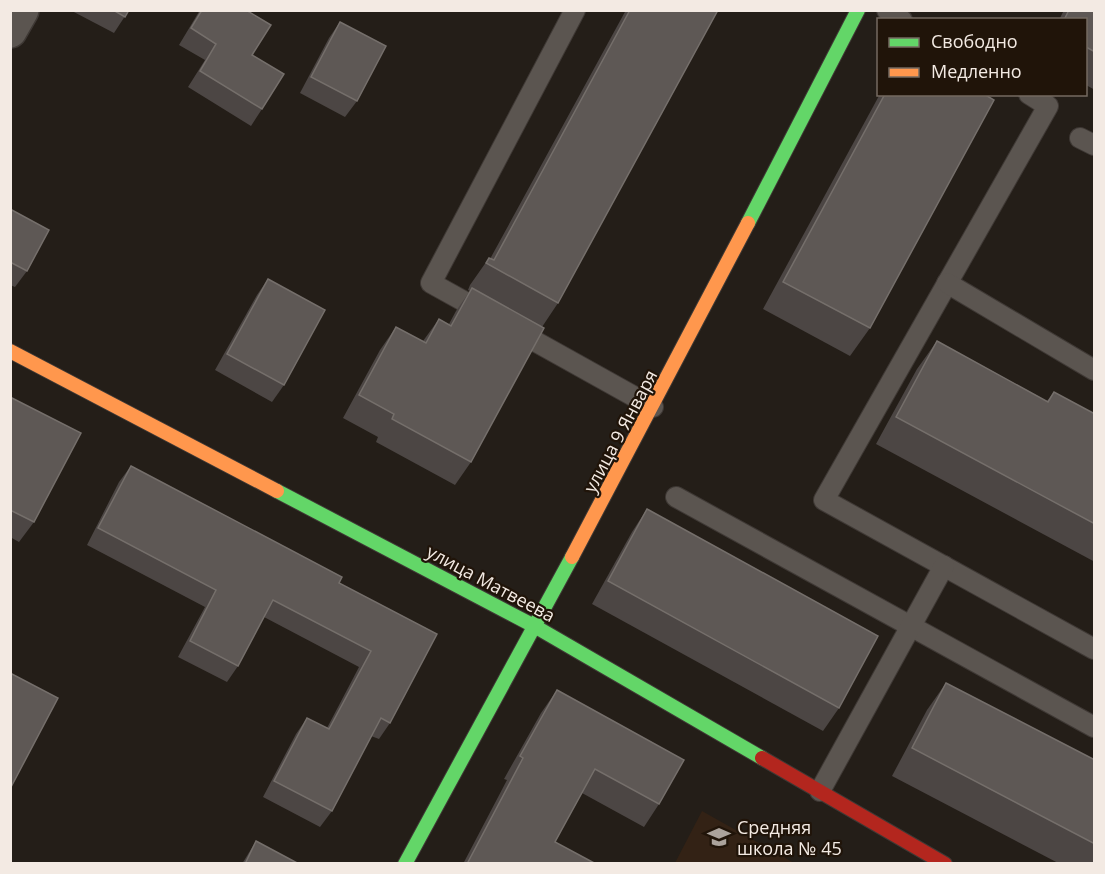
<svg xmlns="http://www.w3.org/2000/svg" width="1105" height="874" viewBox="0 0 1105 874" font-family="'Open Sans',sans-serif">
  <style>
    .built { fill: #332215 }
    .lines { fill: none; stroke-linecap: round; stroke-linejoin: round }
    .lane-casing { stroke: #3f3935; stroke-width: 22 }
    .street-casing { stroke: #3f3935; stroke-width: 36 }
    .fast-casing { stroke: #3f3935; stroke-width: 16 }
    .slow-casing { stroke: #3f3935; stroke-width: 16 }
    .jam-casing { stroke: #3f3935; stroke-width: 16 }
    .lane { stroke: #5b5550; stroke-width: 20 }
    .street { stroke: #5b5550; stroke-width: 33 }
    .fast { stroke: #63d668; stroke-width: 14 }
    .slow { stroke: #ff974d; stroke-width: 14 }
    .jam { stroke: #b3261e; stroke-width: 14 }
    .wall { fill: #4c4644 }
    .building { fill: #5e5855; stroke: #756f6b; stroke-width: 1.5 }
    .labels { text-anchor: middle; dominant-baseline: central; stroke-width: 4.5; stroke-linejoin: round; paint-order: stroke }
    .street-label { font-size: 18px; fill: #f3eae3; stroke: #201409 }
    .poi-label { font-size: 18px; fill: #f3eae3; stroke: #201409; text-anchor: start }
  </style>
  <rect width="100%" height="100%" fill="#241e18"/>
  <!-- built -->
  <polygon class="built" points="702,811 794,863 675,863"/>
  <g class="lines">
    <!-- lane casing -->
    <g class="lane-casing">
      <g id="lane">
        <polyline points="887,10 902,20"/>
        <polyline points="1029,94 1048,106 824,500 1094,649"/>
        <polyline points="1080,138 1094,145"/>
        <polyline points="947,283 1094,370"/>
        <polyline points="485,313 431,283 575,10"/>
        <polyline points="513,329 653,407"/>
        <polyline points="676,497 1094,727"/>
        <polyline points="820,791 944,566"/>
      </g>
    </g>
    <!-- street casing -->
    <g class="street-casing">
      <polyline id="street" points="10,31 22,10"/>
    </g>
    <!-- fast casing -->
    <g class="fast-casing">
      <g id="fast">
        <polyline points="748,223 858,10"/>
        <polyline points="277,491 536,627 762,758"/>
        <polyline points="405,864 572,557"/>
      </g>
    </g>
    <!-- slow casing -->
    <g class="slow-casing">
      <g id="slow">
        <polyline points="10,351 277,491"/>
        <polyline points="572,557 748,223"/>
      </g>
    </g>
    <!-- jam casing -->
    <g class="jam-casing">
      <polyline id="jam" points="762,758 945,864"/>
    </g>
    <!-- lane -->
    <use href="#lane" class="lane"/>
    <!-- street -->
    <use href="#street" class="street"/>
    <!-- fast -->
    <use href="#fast" class="fast"/>
    <!-- slow -->
    <use href="#slow" class="slow"/>
    <!-- jam -->
    <use href="#jam" class="jam"/>
  </g>
  <!-- wall -->
  <g class="wall">
    <polygon points="72,10 129,10 114,33 72,11"/>
    <polygon points="200,10 246,10 252,55 262,109 251,126 188,87 205,60 179,45"/>
    <polygon points="626,10 718,10 558,303 542,327 471,462 455,485 376,442 378,437 343,418 380,350 396,327 423,341 439,319 449,324 456,311 470,291 468,290 470,285 489,258 490,259"/>
    <polygon points="1064,10 1095,10 1095,90 1086,85 1086,20 1059,20"/>
    <polygon points="340,22 357,101 345,117 300,93 329,38"/>
    <polygon points="880,94 984,94 870,328 850,356 763,309"/>
    <polygon points="10,209 27,271 15,287 10,285"/>
    <polygon points="268,279 284,385 272,402 215,370 257,295"/>
    <polygon points="937,341 1047,401 1054,392 1095,414 1095,562 876,444 917,369"/>
    <polygon points="10,397 34,522 19,542 10,537"/>
    <polygon points="131,466 339,583 437,634 390,723 379,739 371,736 332,811 320,827 263,797 296,734 307,718 327,728 359,667 264,617 238,666 227,682 178,657 205,607 87,545 119,482"/>
    <polygon points="647,509 839,708 823,731 592,604 632,532"/>
    <polygon points="946,683 1095,760 1095,864 1060,864 892,776 927,710"/>
    <polygon points="557,690 659,804 644,827 582,793 555,842 596,864 463,864 507,780 504,779 541,713"/>
    <polygon points="256,841 299,864 242,864"/>
  </g>
  <!-- building -->
  <g class="building">
    <polygon points="113,10 129,10 125,17"/>
    <polygon points="202,10 246,10 271,25 252,55 284,74 262,109 200,71 216,44 191,28"/>
    <polygon points="630,10 718,10 558,303 486,263 489,258 494,260"/>
    <polygon points="1069,10 1095,10 1095,52 1086,47 1086,20 1064,20"/>
    <polygon points="340,22 386,46 357,101 311,77"/>
    <polygon points="885,94 984,94 994,100 870,328 783,282"/>
    <polygon points="10,209 49,230 27,271 10,262"/>
    <polygon points="268,279 325,310 284,385 227,354"/>
    <polygon points="472,288 544,328 471,462 392,419 394,414 359,395 396,327 426,343 439,319 451,326"/>
    <polygon points="937,341 1048,402 1054,392 1095,414 1095,524 896,417"/>
    <polygon points="10,397 81,433 34,522 10,510"/>
    <polygon points="131,466 342,577 339,583 437,634 390,723 381,718 332,811 274,781 307,718 329,729 371,651 273,600 238,666 190,641 216,590 98,528"/>
    <polygon points="647,509 878,636 839,708 608,581"/>
    <polygon points="10,673 58,698 10,789"/>
    <polygon points="946,683 1095,760 1095,844 912,748"/>
    <polygon points="557,690 684,760 659,804 595,769 555,842 596,864 467,864 523,758 520,756"/>
    <polygon points="256,841 299,864 245,864"/>
  </g>
  <!-- icons -->
  <defs>
    <g id="school-bare" transform="scale(1.8)"><path d="M0-5L7-2L0 1L-7-2ZM-4 1L0 2.5L4 1V4Q0 6-4 4Z" fill="#aba39c" stroke="#201409" stroke-width="2.5" paint-order="stroke"/></g>
  </defs>
  <g fill-rule="evenodd">
    <use href="#school-bare" x="719" y="837"/>
  </g>
  <g class="labels">
    <!-- street labels -->
    <g class="street-label">
      <text transform="translate(620 431) rotate(-62)">улица 9 Января</text>
      <text transform="translate(491 583) rotate(28)">улица Матвеева</text>
    </g>
    <!-- poi labels -->
    <g class="poi-label">
      <text x="737" y="827">Средняя<tspan x="737" dy="21">школа № 45</tspan></text>
    </g>
  </g>
  <!-- border -->
  <rect width="1105" height="874" fill="none" stroke="#f3eae3" stroke-width="24"/>
  <!-- legend -->
  <rect x="877" y="18" width="210" height="78" fill="#201409" stroke="#746a60" stroke-width="1.5"/>
  <rect x="889" y="38" width="30" height="9" fill="#63d668" stroke="#746a60" stroke-width="1.5"/>
  <text x="931" y="48" font-size="18" fill="#f3eae3">Свободно</text>
  <rect x="889" y="68" width="30" height="9" fill="#ff974d" stroke="#746a60" stroke-width="1.5"/>
  <text x="931" y="78" font-size="18" fill="#f3eae3">Медленно</text>
</svg>
